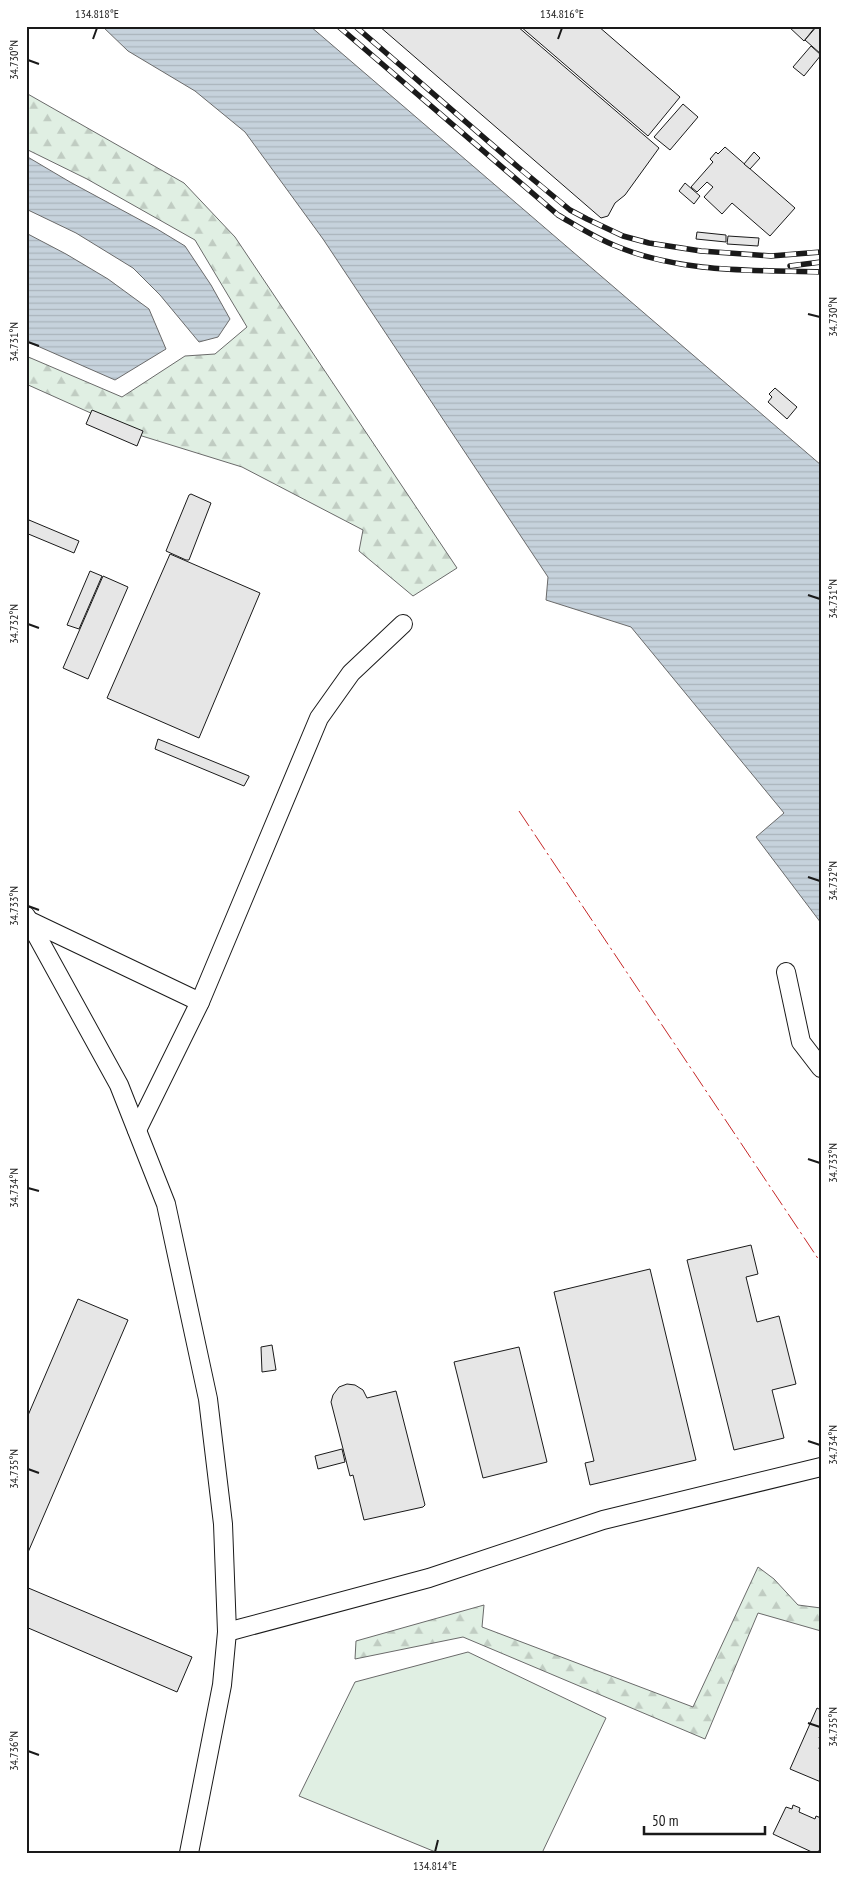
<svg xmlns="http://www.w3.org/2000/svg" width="847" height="1879" viewBox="0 0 847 1879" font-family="'PT Sans Narrow',sans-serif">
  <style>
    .forest { fill: url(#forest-firs); stroke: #6a6a6a }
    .pitch { fill: #e0efe3; stroke: #6a6a6a }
    .water { fill: url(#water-rules); stroke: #6a6a6a }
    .building { fill: #e6e6e6; stroke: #1a1a1a }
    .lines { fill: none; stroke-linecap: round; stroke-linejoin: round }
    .minor-casing { stroke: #1a1a1a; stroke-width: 20 }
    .minor { stroke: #fff; stroke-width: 18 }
    .rail-casing { stroke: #1a1a1a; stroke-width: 5.5 }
    .rail { stroke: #fff; stroke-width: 4; stroke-dasharray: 11; stroke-linecap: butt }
    .power { stroke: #c62828; stroke-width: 1; stroke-dasharray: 18 4 2.5 4; stroke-linecap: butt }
    .ticks { fill: none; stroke: #1a1a1a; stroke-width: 2 }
    .neatline { fill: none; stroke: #1a1a1a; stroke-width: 2 }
    .ticks-label { font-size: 12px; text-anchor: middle; fill: #1a1a1a }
  </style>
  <defs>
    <pattern id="forest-firs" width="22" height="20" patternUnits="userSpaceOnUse" patternTransform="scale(1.25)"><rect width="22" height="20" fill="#e0efe3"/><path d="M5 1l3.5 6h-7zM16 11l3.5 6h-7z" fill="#c0ccc2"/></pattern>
    <pattern id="water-rules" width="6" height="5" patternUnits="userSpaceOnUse" patternTransform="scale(1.25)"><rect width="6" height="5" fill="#c6d2dc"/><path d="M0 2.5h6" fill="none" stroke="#aab4bc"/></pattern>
  </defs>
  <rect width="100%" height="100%" fill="#fff"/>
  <!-- forest -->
  <g class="forest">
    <polygon points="26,93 184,183 235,237 457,568 413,596 359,551 363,530 242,467 142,436 26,384 26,356 122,397 185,356 215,354 247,327 195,240 87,179 26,149"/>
    <polygon points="758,1567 774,1579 798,1605 821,1608 821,1631 758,1613 705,1739 463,1637 355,1659 356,1641 484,1605 482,1627 693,1707"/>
  </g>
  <!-- pitch -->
  <polygon class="pitch" points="468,1652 606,1718 542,1853 438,1853 299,1796 355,1682"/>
  <!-- water -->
  <g class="water">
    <polygon points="102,26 310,26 821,465 821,923 756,837 784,813 631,627 546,600 548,577 323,239 245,132 195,91 128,51"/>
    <polygon points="26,156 70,182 157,229 185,246 211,285 230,319 218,337 199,342 160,295 133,268 76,233 26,209"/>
    <polygon points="26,233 66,254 108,279 149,309 166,349 115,380 26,341"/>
  </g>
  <!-- building -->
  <g class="building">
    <polygon points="379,26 517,26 659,148 625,195 615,203 608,216 601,218"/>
    <polygon points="520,26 598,26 680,97 648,136"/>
    <polygon points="788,26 816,26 804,41"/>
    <polygon points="817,26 821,26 821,54 805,40"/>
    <polygon points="811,46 821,55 804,76 793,67"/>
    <polygon points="683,104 698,117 670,150 654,137"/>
    <polygon points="725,147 795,208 770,236 732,203 722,214 704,197 713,187 707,182 697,192 691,187 713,162 710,159 716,152 718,154"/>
    <polygon points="754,152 760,158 750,169 744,164"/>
    <polygon points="685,183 700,196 694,204 679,191"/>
    <polygon points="697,232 726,235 726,242 696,239"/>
    <polygon points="728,236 759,238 758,246 727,244"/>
    <polygon points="775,388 797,407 787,419 768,402 772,397 769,394"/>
    <polygon points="92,410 143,431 137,446 86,424"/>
    <polygon points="191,494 211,503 189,560 186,560 166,551 189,495"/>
    <polygon points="29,520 79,541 74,553 26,533 26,528"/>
    <polygon points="170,554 260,593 199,738 107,698"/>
    <polygon points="90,571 102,576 79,629 67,625"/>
    <polygon points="103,576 128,587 88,679 63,668"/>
    <polygon points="158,739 249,776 249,777 244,786 155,749"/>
    <polygon points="751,1245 758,1274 746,1277 757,1322 779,1316 796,1384 772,1390 784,1438 734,1450 687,1260"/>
    <polygon points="650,1269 696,1460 590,1485 585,1463 594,1461 554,1292"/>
    <polygon points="78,1299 128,1320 26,1557 26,1420"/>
    <polygon points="272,1345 276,1370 262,1372 261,1347"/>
    <polygon points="519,1347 547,1462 483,1478 454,1362"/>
    <polygon points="347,1384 355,1385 363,1390 367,1398 396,1391 425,1505 423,1507 364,1520 353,1475 350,1476 331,1402 333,1395 339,1387"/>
    <polygon points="342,1449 345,1462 318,1469 315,1456"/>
    <polygon points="26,1587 192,1657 177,1692 26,1627"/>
    <polygon points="817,1708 821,1710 821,1733 819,1738 821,1739 819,1749 821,1749 821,1782 790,1769"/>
    <polygon points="793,1805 800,1808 799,1812 815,1819 816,1816 821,1818 821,1846 818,1853 814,1853 773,1834 786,1807 792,1809"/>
  </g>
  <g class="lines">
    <!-- minor casing -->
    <g class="minor-casing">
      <g id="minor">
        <polyline points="26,916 119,1085 166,1204 208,1399 223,1524 227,1632 222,1685 189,1853"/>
        <polyline points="30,921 200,1002"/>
        <polyline points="786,972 801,1042 821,1068"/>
        <polyline points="137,1130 200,1002 319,718 351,673 403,624"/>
        <polyline points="227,1632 429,1578 603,1520 821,1467"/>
      </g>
    </g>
    <!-- minor -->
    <use href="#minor" class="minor"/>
    <!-- rail casing -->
    <g class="rail-casing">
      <g id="rail">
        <path d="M338,26L558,215C577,226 595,238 616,246C680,273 753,270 821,272"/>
        <polyline points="355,26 518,167 570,210 587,219 623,236 649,243 701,251 771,256 821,252"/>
        <polyline points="790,266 821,262"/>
      </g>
    </g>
    <!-- rail -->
    <use href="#rail" class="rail"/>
    <!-- power -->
    <polyline class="power" points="519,811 821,1263"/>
  </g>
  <!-- ticks -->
  <path class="ticks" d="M93,39L97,28M558,39L562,28M28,60L39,64M808,314L820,317M28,342L39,346M808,595L820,599M28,624L39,628M808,877L820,881M28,906L39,910M808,1159L820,1163M28,1188L39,1191M808,1441L820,1445M28,1469L39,1473M808,1723L820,1727M28,1751L39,1755M435,1852L438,1840"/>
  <!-- border -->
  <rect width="847" height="1879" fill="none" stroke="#ffffff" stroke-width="55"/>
  <!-- scale -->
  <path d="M644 1826v8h121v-8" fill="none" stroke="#1a1a1a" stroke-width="2.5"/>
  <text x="652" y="1826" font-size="15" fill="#1a1a1a" stroke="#ffffff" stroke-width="4" paint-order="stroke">50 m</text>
  <rect x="28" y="28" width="792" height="1824" class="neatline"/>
  <g class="ticks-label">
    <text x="97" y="18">134.818°E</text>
    <text x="562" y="18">134.816°E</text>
    <text transform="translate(14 60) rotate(-90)" y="4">34.730°N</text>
    <text transform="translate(833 317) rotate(-90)" y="4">34.730°N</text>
    <text transform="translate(14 342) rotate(-90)" y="4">34.731°N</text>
    <text transform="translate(833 599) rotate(-90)" y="4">34.731°N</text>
    <text transform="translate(14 624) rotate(-90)" y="4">34.732°N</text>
    <text transform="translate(833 881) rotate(-90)" y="4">34.732°N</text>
    <text transform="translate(14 906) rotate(-90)" y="4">34.733°N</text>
    <text transform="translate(833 1163) rotate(-90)" y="4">34.733°N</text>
    <text transform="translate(14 1188) rotate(-90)" y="4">34.734°N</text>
    <text transform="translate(833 1445) rotate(-90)" y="4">34.734°N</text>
    <text transform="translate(14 1469) rotate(-90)" y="4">34.735°N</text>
    <text transform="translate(833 1727) rotate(-90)" y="4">34.735°N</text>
    <text transform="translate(14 1751) rotate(-90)" y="4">34.736°N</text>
    <text x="435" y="1870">134.814°E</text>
  </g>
</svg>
